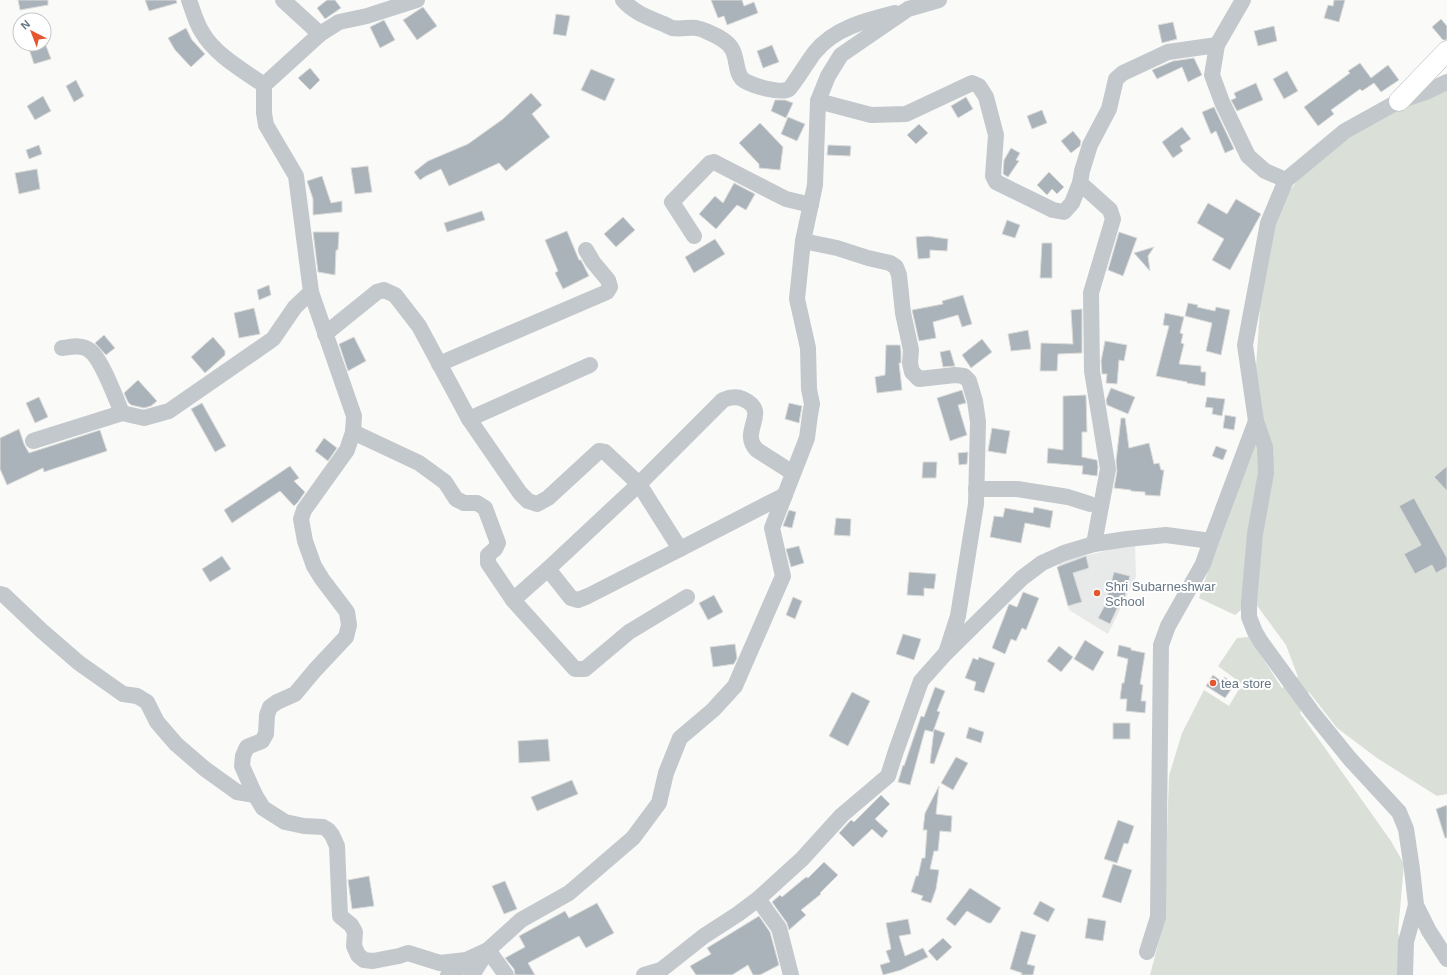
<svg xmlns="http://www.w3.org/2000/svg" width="1447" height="975" viewBox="0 0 1447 975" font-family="Arial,sans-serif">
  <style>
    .built { fill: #e8e9e9 }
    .green { fill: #dadfd7 }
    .building { fill: #aab3b9; stroke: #dcdcda }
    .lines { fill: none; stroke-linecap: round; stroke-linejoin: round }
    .major-casing { stroke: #b5babe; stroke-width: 21 }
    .minor { stroke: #c3c8cc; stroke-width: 16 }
    .major { stroke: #fff; stroke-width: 20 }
    .poi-dot { fill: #e4572e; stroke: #fff; stroke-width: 1.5 }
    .labels { text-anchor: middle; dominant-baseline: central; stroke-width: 4; stroke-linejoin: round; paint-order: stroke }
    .poi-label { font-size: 13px; fill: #657683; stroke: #fff; text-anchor: start }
  </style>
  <rect width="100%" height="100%" fill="#fafaf8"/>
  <!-- built -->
  <polygon class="built" points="1135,544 1136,577 1108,634 1069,610 1058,562"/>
  <!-- green -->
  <polygon class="green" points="1447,87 1447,794 1437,796 1377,758 1337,728 1309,692 1300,713 1391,841 1404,864 1398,932 1408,975 1150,975 1164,922 1169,776 1182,733 1204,690 1229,706 1242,684 1218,666 1237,638 1249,637 1282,688 1298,677 1286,645 1253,600 1235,615 1199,598 1251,441 1262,279 1279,205 1309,165 1357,132 1421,98"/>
  <!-- building -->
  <g class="building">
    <polygon points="18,0 48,0 48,5 20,10"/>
    <polygon points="145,0 176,0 177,3 149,11"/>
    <polygon points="327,0 335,0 341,8 325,19 317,8"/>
    <polygon points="711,0 742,0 744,6 754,2 758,13 727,25 724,16 718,18"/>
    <polygon points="1334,0 1345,0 1339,22 1324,18 1328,5 1333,6"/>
    <polygon points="423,7 437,26 417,40 403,20"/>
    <polygon points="556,14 570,16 566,36 553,34"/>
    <polygon points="1441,19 1447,26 1447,40 1443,40 1432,27"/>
    <polygon points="384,20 395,40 380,48 370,27"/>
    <polygon points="1173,22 1177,39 1162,43 1158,25"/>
    <polygon points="1274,26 1277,41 1258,46 1254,31"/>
    <polygon points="186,28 192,40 205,54 191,67 175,50 168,38"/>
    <polygon points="45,43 51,59 34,64 29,49"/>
    <polygon points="772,45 779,62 763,68 757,51"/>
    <polygon points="1194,58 1202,75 1188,82 1182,67 1157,79 1152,70 1173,61"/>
    <polygon points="1360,63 1371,78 1388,65 1399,80 1381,92 1374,83 1362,91 1360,89 1331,110 1334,114 1318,126 1304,107 1350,73 1348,71"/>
    <polygon points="310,68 320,80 310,90 298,78"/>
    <polygon points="591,69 615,79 605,101 581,90"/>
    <polygon points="1287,71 1298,91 1284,99 1273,79"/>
    <polygon points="76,80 84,96 74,102 66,86"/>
    <polygon points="1256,83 1263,100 1237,111 1231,100 1236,98 1234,93"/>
    <polygon points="531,93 542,105 532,114 550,137 506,171 499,163 449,186 441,169 426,176 420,180 414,172 428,161 468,144 503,119"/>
    <polygon points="43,96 51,111 35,120 27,106"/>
    <polygon points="966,97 973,109 958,118 951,106"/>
    <polygon points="775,100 785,100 793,103 786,118 771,111"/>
    <polygon points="1214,107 1234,149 1225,153 1216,131 1211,134 1202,112"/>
    <polygon points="1042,110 1047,123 1032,129 1027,116"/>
    <polygon points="788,117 805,124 797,141 781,134"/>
    <polygon points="760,123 783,147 780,170 759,168 759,164 739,143"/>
    <polygon points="919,124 928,133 916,144 907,135"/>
    <polygon points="1182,127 1191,139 1180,146 1183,151 1173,158 1162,142"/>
    <polygon points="1073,131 1081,141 1080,146 1071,153 1061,141"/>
    <polygon points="39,145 42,154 29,159 26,150"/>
    <polygon points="828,145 851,146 850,156 827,155"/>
    <polygon points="1011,148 1020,153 1016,160 1019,161 1008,177 1003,174 1004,160"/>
    <polygon points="368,166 372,192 355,194 351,168"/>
    <polygon points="37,169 40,189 19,194 15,173"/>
    <polygon points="1049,172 1064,187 1057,194 1052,189 1047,195 1037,185"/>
    <polygon points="322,176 331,203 342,201 342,212 313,215 313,199 307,181"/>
    <polygon points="734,183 755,194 746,210 737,205 716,229 699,214 715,196 723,203"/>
    <polygon points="1236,199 1261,214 1230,270 1212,260 1224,239 1197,223 1208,203 1227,214"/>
    <polygon points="482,211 485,220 447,232 444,223"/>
    <polygon points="623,217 635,230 616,247 604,234"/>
    <polygon points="1007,220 1020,225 1015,238 1002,234"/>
    <polygon points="567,231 579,260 581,260 589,276 563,289 555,273 558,271 545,240"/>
    <polygon points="313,232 339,232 338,250 336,250 335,275 318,272"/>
    <polygon points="1119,232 1137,238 1123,276 1108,270"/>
    <polygon points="928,236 948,239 947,251 930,250 930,258 918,259 916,237"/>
    <polygon points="715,239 725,254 694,273 685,257"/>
    <polygon points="1042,243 1052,243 1052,278 1040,278"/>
    <polygon points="1154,247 1148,256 1150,271 1134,253"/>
    <polygon points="269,285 271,295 259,300 257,290"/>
    <polygon points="963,295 972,324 962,327 958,315 933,322 936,338 919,341 912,310 943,304 942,301"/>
    <polygon points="1188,303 1198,305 1197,307 1215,311 1216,307 1230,310 1221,355 1206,351 1212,323 1185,316"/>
    <polygon points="254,308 260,334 239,338 234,313"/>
    <polygon points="1082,309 1082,353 1058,354 1057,371 1040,371 1041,343 1073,344 1071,310"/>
    <polygon points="1165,313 1184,317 1180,333 1183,334 1181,343 1184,344 1179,364 1201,366 1201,372 1206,372 1205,386 1187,383 1187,382 1156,376 1169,326 1163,325"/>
    <polygon points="1028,330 1031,349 1011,351 1008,334"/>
    <polygon points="104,335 115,348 106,355 95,343"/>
    <polygon points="213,337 225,351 225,355 205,373 191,357"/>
    <polygon points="354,337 366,361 348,371 339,344"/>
    <polygon points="982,339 992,352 971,368 962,355"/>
    <polygon points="1105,341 1127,345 1124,361 1119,360 1117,384 1106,383 1107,374 1102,374 1101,361"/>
    <polygon points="886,345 900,345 901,351 901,363 899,363 902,390 877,393 875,377 885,375"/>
    <polygon points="950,350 955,366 943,367 940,352"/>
    <polygon points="138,380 157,401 151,406 144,408 131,405 128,402 124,393"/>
    <polygon points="1111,388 1135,397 1128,414 1107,405 1106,400"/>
    <polygon points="962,390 966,403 958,405 967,435 950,441 937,398"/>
    <polygon points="1086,395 1087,432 1082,432 1082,457 1097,460 1098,467 1097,476 1082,474 1083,466 1047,463 1048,448 1063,450 1063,396"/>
    <polygon points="39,397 48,417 35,423 26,403"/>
    <polygon points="1207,397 1225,399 1222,416 1212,414 1213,408 1205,407"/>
    <polygon points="202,403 226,446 215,452 191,409"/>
    <polygon points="789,403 802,406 799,423 785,419"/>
    <polygon points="1225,415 1236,417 1234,430 1223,428"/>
    <polygon points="1121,418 1125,418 1129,448 1149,443 1154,464 1159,463 1161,470 1164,470 1160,496 1145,495 1145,492 1131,491 1131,490 1114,488 1117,471 1116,461"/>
    <polygon points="992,428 1010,431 1006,454 988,451"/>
    <polygon points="19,429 24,444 29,453 100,430 107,451 44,472 43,468 7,485 0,469 0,438"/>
    <polygon points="324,438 337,448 328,461 315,451"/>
    <polygon points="1216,446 1227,450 1223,460 1212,456"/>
    <polygon points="968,452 967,464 959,465 958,453"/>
    <polygon points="923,462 937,462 936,478 922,478"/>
    <polygon points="290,466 299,478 294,481 305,492 298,502 294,506 280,491 232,523 224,510"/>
    <polygon points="1447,466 1447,491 1434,477"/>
    <polygon points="1414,498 1447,558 1447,567 1436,573 1432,565 1415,574 1404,554 1421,545 1399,506"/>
    <polygon points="1034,507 1053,511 1050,528 1025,523 1021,543 990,537 994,516 1003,517 1005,508 1033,513"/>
    <polygon points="789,510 796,512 792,528 783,526"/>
    <polygon points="836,518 851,519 850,536 834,535"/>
    <polygon points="799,546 804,563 791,567 786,549"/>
    <polygon points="222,556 231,569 210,582 202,569"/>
    <polygon points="1086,556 1089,568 1073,573 1082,602 1068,606 1057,567"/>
    <polygon points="909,572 936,574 934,589 924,588 924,596 907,595"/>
    <polygon points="1114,572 1130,576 1123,603 1120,602 1110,624 1098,618 1105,605"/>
    <polygon points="1023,592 1039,598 1026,630 1022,628 1016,641 1011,639 1005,654 992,648 1009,604 1017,607"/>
    <polygon points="714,595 723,612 708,620 699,603"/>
    <polygon points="793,597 802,601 795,619 786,615"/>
    <polygon points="903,634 921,639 914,660 896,654"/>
    <polygon points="1085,640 1104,652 1093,671 1074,659"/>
    <polygon points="735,644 737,658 734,664 713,667 710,647"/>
    <polygon points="1119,645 1131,648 1131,650 1145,653 1140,684 1143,685 1141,701 1146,701 1145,713 1126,711 1127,699 1120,699 1122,683 1124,683 1128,659 1117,656"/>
    <polygon points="1059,646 1073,657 1061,672 1047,661"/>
    <polygon points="979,657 995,663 984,693 974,690 976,682 965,678 973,658 978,660"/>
    <polygon points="1213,675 1221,681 1224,677 1235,684 1225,698 1206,686"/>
    <polygon points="935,687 945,691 937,711 940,712 933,732 925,730 910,785 898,782 903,765 904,766 921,716 924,717"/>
    <polygon points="852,692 870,701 848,746 829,736"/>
    <rect x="1113" y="723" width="17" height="16"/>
    <polygon points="969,727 984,732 981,743 966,738"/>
    <polygon points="934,729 945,733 934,764 930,763"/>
    <polygon points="548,739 550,761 519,763 518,741"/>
    <polygon points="956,757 968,763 953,790 941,783"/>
    <polygon points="572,780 578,794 537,811 531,797"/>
    <polygon points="939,786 936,814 952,816 951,832 940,831 938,851 934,851 930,869 939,870 936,889 931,903 921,900 923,896 911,892 916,876 918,876 922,858 925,858 927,830 923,830 925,813"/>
    <polygon points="881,795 890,804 875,819 888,831 882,838 872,829 853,847 839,833 851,820 854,822"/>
    <polygon points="1447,805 1447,838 1445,838 1436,809"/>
    <polygon points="1118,820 1134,826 1128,844 1124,843 1117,863 1104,859"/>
    <polygon points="824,862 838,875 820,893 821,894 801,910 806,915 789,930 787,923 772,902 780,895 782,897 806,877 808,878"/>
    <polygon points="1113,864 1132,870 1121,903 1102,897"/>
    <polygon points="369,876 374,906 352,909 348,880"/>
    <polygon points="505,881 517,909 504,914 492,886"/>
    <polygon points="970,888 1001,908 991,923 988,923 967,911 955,926 946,919"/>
    <polygon points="1040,901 1055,909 1048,922 1033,914"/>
    <polygon points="597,903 614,933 586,948 579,936 528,963 535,975 515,975 514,969 505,958 525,947 519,936 565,911 569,918"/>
    <polygon points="759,916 770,932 779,965 760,975 753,975 748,965 732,975 696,975 690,966 711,954 707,948"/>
    <polygon points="1088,918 1106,921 1103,941 1085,938"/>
    <polygon points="908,919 911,934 899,936 905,956 923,948 928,957 901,970 883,975 880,965 890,962 886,951 891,949 886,923"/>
    <polygon points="1021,931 1036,935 1027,964 1035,966 1033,975 1021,975 1022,973 1010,969"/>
    <polygon points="943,938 952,947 937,961 928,951"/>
  </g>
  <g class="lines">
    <!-- major casing -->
    <g class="major-casing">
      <polyline id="major" points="1399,101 1447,51"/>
    </g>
    <!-- minor -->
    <g class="minor">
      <path d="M189,0C193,11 196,23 202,32C214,54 244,71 264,85V113L266,125L296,176L311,292L354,416L353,432L347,450L304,510L301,519L305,541L314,566L322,579L347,612L349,625L346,637L315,670L295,694L277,702L270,707L267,715L266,734L262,741L247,747L243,756L242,766L255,795L263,808L285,822L304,826L323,827L328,830L332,835L337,846L340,916L351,925L355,932L354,946L358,955L364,960L373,961L399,956L408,953L440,963L466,960L488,950"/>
      <polyline points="283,0 320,34"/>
      <path d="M623,0C633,12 647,17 661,23C665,24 669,27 672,28C687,30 692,24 708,32C716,36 727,40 732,49C738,59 735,76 745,81C754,86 780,94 789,89C792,87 810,58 815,52C834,28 867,20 895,13"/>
      <polyline points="1243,0 1217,45 1212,75 1222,102 1248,156 1265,171 1286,180"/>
      <polyline points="1447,82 1426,92 1399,101 1345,131 1286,180 1268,223 1245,345 1256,421 1265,447 1266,473 1255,534 1249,602 1249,617 1255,632 1261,642 1312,712 1350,759 1399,812 1406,829 1412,869 1416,905 1429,931 1447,959"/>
      <polyline points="264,85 320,34 339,22 367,16 417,0"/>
      <polyline points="818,101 871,115 906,114 972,83 979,86 986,97 996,135 993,176 996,182 1053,210 1064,212 1072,203 1080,183"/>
      <polyline points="694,236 672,202 710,163 714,162 786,199 811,205"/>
      <polyline points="803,241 837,248 868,258 890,263 896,267 899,275 903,313 911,350 910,363 912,372 919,379 955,375 964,376 969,381 975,401 978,422 976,504 958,616 947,650"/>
      <path d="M325,334L377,292L384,290L395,295L419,326L469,419L520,493L528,501L537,504L548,498L599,451L605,452L639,484L680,549L588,596L578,600L571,598L548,569L639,484L723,400C730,397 736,396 743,399C772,412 738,431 757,450L793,473"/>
      <path d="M62,348C71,347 81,344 89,350C101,357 116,399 122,413"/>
      <polyline points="439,364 607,292 610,287 608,280 593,262 586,250"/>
      <polyline points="469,419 590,365"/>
      <polyline points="353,432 419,463 445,482 456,499 464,503 477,503 485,508 498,543 495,549 488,555 488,563 513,600 548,569"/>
      <polyline points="33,441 122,413 144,418 169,411 273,339 295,307 311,292"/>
      <polyline points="976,489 1017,489 1068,497 1090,504"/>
      <polyline points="1094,544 1108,469 1092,371 1091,293 1113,219 1110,210 1080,183 1082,171 1090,145 1109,109 1116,79 1123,73 1168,52 1217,45"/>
      <polyline points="680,549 785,495"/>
      <polyline points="0,594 4,595 42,631 79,663 123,694 137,696 147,702 157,722 176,744 205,769 237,792 255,795"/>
      <polyline points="513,600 575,669 585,669 629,632 687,597"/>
      <polyline points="758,899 779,928 791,975"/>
      <polyline points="488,950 506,975"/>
      <polyline points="1147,952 1158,917 1161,645 1168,626 1203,564 1211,541"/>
      <polyline points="448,975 470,961"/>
      <polyline points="472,975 488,950 521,920 569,893 633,838 659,803 666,773 680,738 713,710 735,686 783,576 772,528 807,438 810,415 812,404 809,389 808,348 797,299 803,241 815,185 818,101 828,76 841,55 908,9 939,0"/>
      <polyline points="644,975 661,970 704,936 738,914 758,899 802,859 842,815 888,776 896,751 921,681 945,654 1022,578 1042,563 1064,553 1094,544 1127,539 1166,535 1211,541 1256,421"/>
      <polyline points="1405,975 1406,942 1416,905"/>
    </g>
    <!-- major -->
    <use href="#major" class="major"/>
  </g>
  <!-- markers -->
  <g class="poi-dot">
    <circle cx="1097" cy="593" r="4"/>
    <circle cx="1213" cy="683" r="4"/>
  </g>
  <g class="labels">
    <!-- poi labels -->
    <g class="poi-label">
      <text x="1105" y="586">Shri Subarneshwar<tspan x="1105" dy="15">School</tspan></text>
      <text x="1221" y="683">tea store</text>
    </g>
  </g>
  <!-- north arrow -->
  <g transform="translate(32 32) rotate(318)"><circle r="19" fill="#ffffff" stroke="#c1c8cd"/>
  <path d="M0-3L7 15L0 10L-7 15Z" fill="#e4572e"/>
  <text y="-6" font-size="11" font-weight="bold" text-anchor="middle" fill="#657683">N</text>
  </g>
</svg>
